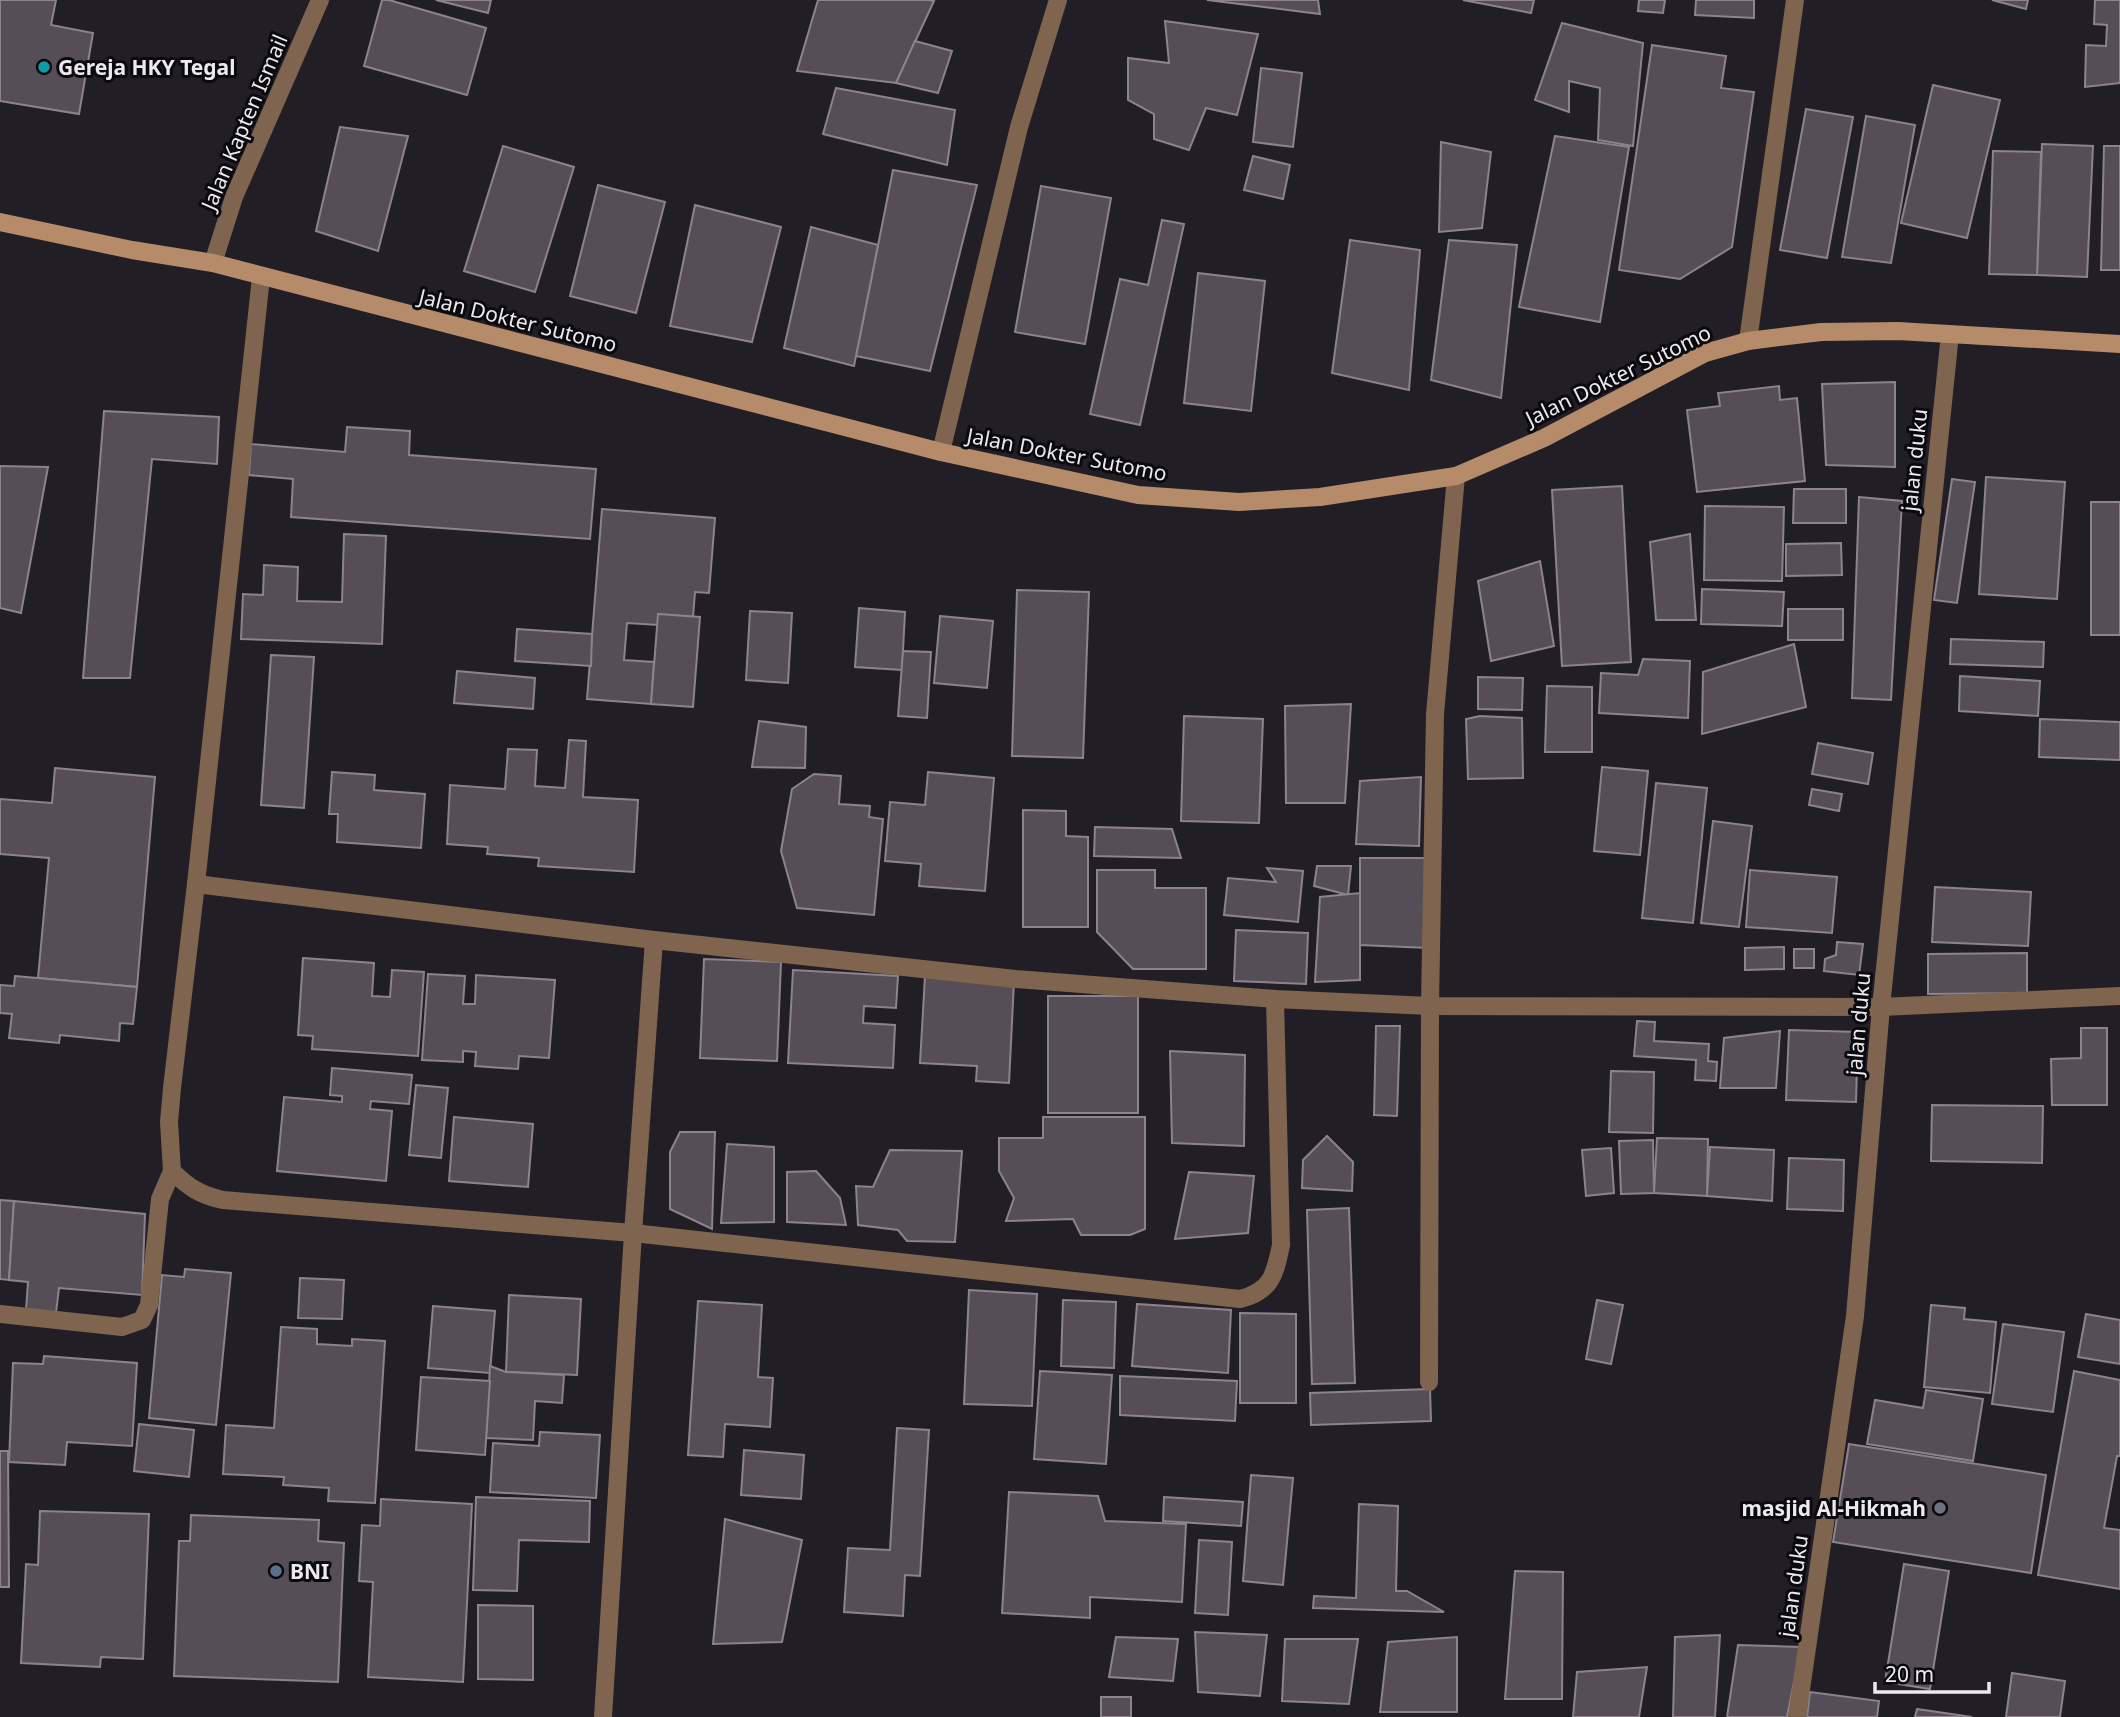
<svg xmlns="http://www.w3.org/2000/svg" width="2120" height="1717" viewBox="0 0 2120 1717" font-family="'Noto Sans',sans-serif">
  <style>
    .building { fill: #554e56; stroke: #8c838c; stroke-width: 2 }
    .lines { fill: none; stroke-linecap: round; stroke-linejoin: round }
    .minor { stroke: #7f654f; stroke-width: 18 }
    .tertiary { stroke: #7f654f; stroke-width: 18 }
    .secondary { stroke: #b58b69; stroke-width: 18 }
    .culture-dot { fill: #0f9aa8; stroke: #0a090d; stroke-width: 2.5 }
    .worship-dot { fill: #6b7280; stroke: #0a090d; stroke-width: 2.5 }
    .service-dot { fill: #5c6f8a; stroke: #0a090d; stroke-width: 2.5 }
    .labels { text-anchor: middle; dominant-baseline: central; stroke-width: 6; stroke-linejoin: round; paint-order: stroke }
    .poi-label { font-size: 21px; font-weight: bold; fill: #ece9ef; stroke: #0a090d; text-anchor: start }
    .street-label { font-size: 21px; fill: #ece9ef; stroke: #0a090d }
  </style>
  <rect width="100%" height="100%" fill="#221e26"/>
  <!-- building -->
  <g class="building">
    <polygon points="0,0 56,0 51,25 93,33 79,114 0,101"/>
    <polygon points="382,0 389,0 486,28 467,95 364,66"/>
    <polygon points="436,0 491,0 488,13"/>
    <polygon points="818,0 929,0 934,1 896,83 797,71"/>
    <polygon points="1207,0 1318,0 1320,14"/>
    <polygon points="1463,0 1534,0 1531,13"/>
    <polygon points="1639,0 1665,0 1663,13 1638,11"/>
    <polygon points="1696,0 1754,0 1754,18 1695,15"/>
    <polygon points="1992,0 2028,0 2026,9"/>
    <polygon points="2095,0 2120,0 2120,83 2085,87 2086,45 2106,46 2107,25 2094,24"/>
    <polygon points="1165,21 1258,34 1237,115 1206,108 1189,150 1154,139 1154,114 1128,100 1128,58 1169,63"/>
    <polygon points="1562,23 1643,43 1633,146 1598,140 1600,88 1569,81 1569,112 1535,100"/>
    <polygon points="915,41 952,51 938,93 896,83"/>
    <polygon points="1652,45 1726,56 1721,88 1754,92 1732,247 1680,279 1619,270"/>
    <polygon points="1261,68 1302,73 1293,147 1253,142"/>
    <polygon points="1933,85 2000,100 1967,238 1901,223"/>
    <polygon points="836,88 955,110 947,165 823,134"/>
    <polygon points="1806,109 1853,117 1827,258 1780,250"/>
    <polygon points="1866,116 1915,125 1891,263 1842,257"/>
    <polygon points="340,127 408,136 378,251 316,231"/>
    <polygon points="1555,136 1629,147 1600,322 1519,307"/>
    <polygon points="1441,142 1491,152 1482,228 1439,232"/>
    <polygon points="2042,144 2093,146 2087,277 2037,275"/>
    <polygon points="503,146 574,167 535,292 464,271"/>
    <polygon points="2104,146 2120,146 2120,270 2101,270"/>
    <polygon points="1993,151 2041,152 2037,275 1989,274"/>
    <polygon points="1253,156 1290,165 1283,199 1244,190"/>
    <polygon points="893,170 977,185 930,371 856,356"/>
    <polygon points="598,185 665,202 636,313 570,296"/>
    <polygon points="1041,186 1111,198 1085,344 1015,332"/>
    <polygon points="695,205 781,227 752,342 670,326"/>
    <polygon points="1162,220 1184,224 1140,425 1090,414 1120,279 1148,285"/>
    <polygon points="811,227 878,245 854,366 784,348"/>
    <polygon points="1350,240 1420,250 1409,390 1332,373"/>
    <polygon points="1449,240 1517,245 1501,398 1431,380"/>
    <polygon points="1198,273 1265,281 1251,411 1184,403"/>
    <polygon points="1895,382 1895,467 1826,465 1822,384"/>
    <polygon points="1779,386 1780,400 1797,398 1805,481 1697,492 1687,410 1720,406 1718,393"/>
    <polygon points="104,411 219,417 217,464 152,459 130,678 83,678"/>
    <polygon points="347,427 410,431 409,455 596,469 590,539 291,517 293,479 249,475 251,444 345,452"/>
    <polygon points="0,466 48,467 21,613 0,608"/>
    <polygon points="1986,477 2065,482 2057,599 1979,594"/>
    <polygon points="1952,479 1975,482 1957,603 1934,600"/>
    <polygon points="1622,486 1631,662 1562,666 1552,490"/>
    <polygon points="1794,489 1846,489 1846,523 1793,523"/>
    <polygon points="1859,497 1902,501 1891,700 1852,698"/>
    <rect x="2091" y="502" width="29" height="133"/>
    <polygon points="1705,506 1784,507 1782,581 1704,580"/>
    <polygon points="602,509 715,518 709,593 695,592 693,617 658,614 658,625 627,623 624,660 654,662 651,704 587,699"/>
    <polygon points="344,534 386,536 382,644 241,639 243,594 263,595 264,565 298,567 297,601 342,602"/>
    <polygon points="1690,534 1696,620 1656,620 1650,542"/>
    <polygon points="1841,543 1842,575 1786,576 1786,544"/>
    <polygon points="1540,561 1554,646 1491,661 1478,581"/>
    <polygon points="1702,589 1784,592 1782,626 1701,624"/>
    <polygon points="1017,590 1089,592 1083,758 1012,756"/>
    <polygon points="859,608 905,612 902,670 855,667"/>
    <rect x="1788" y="609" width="55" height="31"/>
    <polygon points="750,611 792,613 788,683 746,680"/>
    <polygon points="658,614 700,617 693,707 651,704"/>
    <polygon points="940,616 993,621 987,688 934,683"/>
    <polygon points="517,629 592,634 591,666 515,661"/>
    <polygon points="1951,639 2044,642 2043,667 1950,664"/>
    <polygon points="1794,644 1806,707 1702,734 1703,672"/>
    <polygon points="903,651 931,652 927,718 898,716"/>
    <polygon points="271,655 314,657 304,808 261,805"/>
    <polygon points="1643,659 1690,661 1688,718 1599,713 1601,673 1638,675"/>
    <polygon points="457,671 535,678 533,709 454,703"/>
    <polygon points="1960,676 2040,681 2038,716 1959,711"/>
    <polygon points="1478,677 1523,678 1522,710 1478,709"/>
    <polygon points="1547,686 1592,687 1592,752 1545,752"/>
    <polygon points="1351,704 1345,803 1286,803 1285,706"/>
    <polygon points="1184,716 1263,719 1259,823 1181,821"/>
    <polygon points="1480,716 1522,718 1523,778 1468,779 1466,719"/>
    <polygon points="2040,719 2120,722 2120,760 2039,757"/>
    <polygon points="759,721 806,727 805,768 752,767"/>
    <polygon points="569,740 586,741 583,797 638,800 634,872 538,866 539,858 487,854 488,847 447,844 450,785 505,789 508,749 537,750 535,786 565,788"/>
    <polygon points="1818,743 1873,753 1868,784 1812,774"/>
    <polygon points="1602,767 1648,771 1640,855 1594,851"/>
    <polygon points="55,768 155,777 137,987 38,978 49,858 0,854 0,799 52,803"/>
    <polygon points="332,772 375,775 374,790 425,794 421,848 337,842 338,814 329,814"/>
    <polygon points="928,772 994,778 985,891 919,886 921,864 885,861 890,802 925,805"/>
    <polygon points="814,774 841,776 839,804 870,806 869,817 883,819 874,915 797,908 781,851 792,789"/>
    <polygon points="1421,777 1419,846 1356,844 1360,781"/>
    <polygon points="1656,783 1707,788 1693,923 1642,918"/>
    <polygon points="1812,789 1842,794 1839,811 1809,805"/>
    <polygon points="1023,810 1066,811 1066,836 1088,837 1088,927 1023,927"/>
    <polygon points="1713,821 1752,826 1739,927 1701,923"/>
    <polygon points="1095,827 1172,829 1181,858 1094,856"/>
    <polygon points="1360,858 1428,858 1428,948 1360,945"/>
    <polygon points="1317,866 1351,866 1348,895 1314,886"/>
    <polygon points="1267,868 1303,871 1298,922 1224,915 1228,878 1276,882"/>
    <polygon points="1097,870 1155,870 1155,888 1206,888 1206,969 1133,969 1097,932"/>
    <polygon points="1750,870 1837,877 1832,933 1746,927"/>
    <polygon points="1935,887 2031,892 2028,946 1932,942"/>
    <polygon points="1360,893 1360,980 1315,982 1320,897"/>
    <polygon points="1236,930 1308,933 1306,984 1234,981"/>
    <polygon points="1837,942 1863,944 1859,975 1824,971 1825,959 1836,955"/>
    <polygon points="1784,947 1784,969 1745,970 1745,948"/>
    <rect x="1794" y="949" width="20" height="19"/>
    <polygon points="2027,953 2027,993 1928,994 1928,954"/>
    <polygon points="303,958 374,963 372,996 390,997 392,970 424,972 418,1056 312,1049 313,1036 298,1035"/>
    <polygon points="704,959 781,962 777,1061 700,1058"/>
    <polygon points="793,970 898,976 896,1008 864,1006 863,1023 895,1025 893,1068 788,1063"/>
    <polygon points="428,974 465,976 463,1004 475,1004 476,975 555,980 549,1058 519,1056 518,1069 475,1066 476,1052 463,1051 463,1062 422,1060"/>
    <polygon points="15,976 137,987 133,1024 120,1023 119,1041 60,1035 59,1043 9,1038 12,1014 0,1013 0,985 14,986"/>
    <polygon points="925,976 1014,981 1009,1083 976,1081 977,1066 920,1063"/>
    <rect x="1048" y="996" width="90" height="117"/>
    <polygon points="1637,1021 1655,1022 1654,1041 1709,1044 1708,1061 1717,1062 1716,1081 1695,1080 1696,1060 1634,1056"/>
    <polygon points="1376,1026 1400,1026 1397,1116 1374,1115"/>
    <polygon points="2081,1028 2107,1028 2107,1105 2052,1105 2051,1059 2081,1058"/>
    <polygon points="1789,1030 1858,1032 1856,1102 1786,1100"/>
    <polygon points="1780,1031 1776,1088 1720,1088 1724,1038"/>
    <polygon points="1170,1051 1245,1055 1244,1146 1172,1143"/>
    <polygon points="332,1068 412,1075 409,1104 371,1101 370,1109 392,1111 386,1181 277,1171 284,1097 342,1102 342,1096 330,1095"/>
    <polygon points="1611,1071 1654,1072 1653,1133 1609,1132"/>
    <polygon points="416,1085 448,1088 441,1158 409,1155"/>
    <polygon points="1932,1105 2043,1106 2042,1163 1931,1161"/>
    <polygon points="454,1117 533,1124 528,1187 449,1181"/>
    <polygon points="1043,1117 1145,1117 1145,1229 1130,1235 1081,1235 1073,1219 1006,1221 1014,1198 999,1171 999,1138 1043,1138"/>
    <polygon points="680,1132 715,1132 712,1229 670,1209 670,1152"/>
    <polygon points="1327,1136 1353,1162 1352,1191 1302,1188 1303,1160"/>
    <polygon points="1657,1138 1708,1139 1707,1196 1654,1193"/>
    <polygon points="1653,1140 1654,1193 1621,1194 1619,1141"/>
    <polygon points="727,1144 774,1147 774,1222 721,1223"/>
    <polygon points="1710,1147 1774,1150 1772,1201 1707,1196"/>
    <polygon points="1611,1148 1614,1193 1586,1196 1582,1150"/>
    <polygon points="890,1150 962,1151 955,1242 907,1241 898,1230 858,1225 856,1186 873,1187"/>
    <polygon points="1789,1158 1844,1160 1843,1211 1787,1209"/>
    <polygon points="816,1171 840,1198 846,1225 787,1222 787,1172"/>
    <polygon points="1189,1172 1254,1176 1248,1233 1175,1239"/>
    <polygon points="0,1200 14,1201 9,1280 0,1279"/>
    <polygon points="14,1201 145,1214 142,1295 59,1288 56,1313 26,1310 28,1282 9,1280"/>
    <polygon points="1349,1208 1355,1383 1312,1384 1307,1210"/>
    <polygon points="185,1269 231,1273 216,1425 149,1418 162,1275 184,1277"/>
    <polygon points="300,1278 344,1280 342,1319 298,1318"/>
    <polygon points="969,1290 1037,1294 1032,1406 964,1404"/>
    <polygon points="509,1295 581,1299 577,1375 506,1372"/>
    <polygon points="1063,1300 1116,1302 1114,1368 1061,1366"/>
    <polygon points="1597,1300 1623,1305 1611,1364 1586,1359"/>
    <polygon points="698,1301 762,1305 758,1377 773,1378 770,1427 725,1424 723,1457 688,1455"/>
    <polygon points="1137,1304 1231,1310 1228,1373 1132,1366"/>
    <polygon points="1931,1305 1965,1308 1964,1319 1996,1322 1990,1393 1924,1387"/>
    <polygon points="433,1306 495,1311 490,1373 428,1368"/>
    <polygon points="1240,1313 1296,1314 1296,1403 1240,1403"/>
    <polygon points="2086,1314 2120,1320 2120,1364 2078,1357"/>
    <polygon points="2003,1324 2064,1332 2053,1412 1992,1404"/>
    <polygon points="281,1327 317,1329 317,1344 352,1346 352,1339 385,1341 375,1503 328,1501 329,1488 283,1485 284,1477 223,1474 226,1425 274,1428"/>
    <polygon points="44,1356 137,1363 132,1446 67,1442 65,1465 9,1462 13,1363 43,1364"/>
    <polygon points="490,1366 506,1372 564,1375 562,1403 535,1401 533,1440 486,1438"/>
    <polygon points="1040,1371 1112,1375 1106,1464 1034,1459"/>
    <polygon points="2074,1371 2120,1380 2120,1456 2117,1456 2104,1528 2120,1530 2120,1589 2038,1575"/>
    <polygon points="1120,1376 1237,1381 1235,1421 1120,1415"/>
    <polygon points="421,1377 490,1381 485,1455 416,1450"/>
    <polygon points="1430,1389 1431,1421 1311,1425 1310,1393"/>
    <polygon points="1926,1390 1983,1399 1973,1461 1867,1444 1875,1400 1923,1408"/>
    <polygon points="139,1424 194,1430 189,1477 134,1471"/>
    <polygon points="897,1428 929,1430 920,1576 905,1575 903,1616 844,1612 848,1548 890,1550"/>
    <polygon points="540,1432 600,1435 596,1498 490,1492 493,1443 539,1446"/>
    <polygon points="1849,1444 2046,1475 2031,1573 1833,1542"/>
    <polygon points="744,1450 804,1455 801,1499 741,1495"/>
    <polygon points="0,1451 8,1451 9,1587 0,1587"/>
    <polygon points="1251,1475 1293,1478 1283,1585 1243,1581"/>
    <polygon points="1009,1492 1098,1496 1105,1521 1186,1524 1182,1602 1090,1597 1090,1618 1002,1613"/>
    <polygon points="476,1497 590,1501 589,1542 519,1540 517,1591 473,1590"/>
    <polygon points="1164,1497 1243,1502 1241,1526 1163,1521"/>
    <polygon points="381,1499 472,1504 463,1682 368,1677 373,1582 359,1581 362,1525 380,1526"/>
    <polygon points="1359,1504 1398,1506 1396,1591 1407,1591 1444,1612 1313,1608 1314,1596 1356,1598"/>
    <polygon points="40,1511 149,1514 143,1659 101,1657 100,1667 21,1663 26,1564 38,1565"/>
    <polygon points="191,1515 319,1520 318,1541 344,1543 338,1682 174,1676 179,1541 190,1541"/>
    <polygon points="725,1519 802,1540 782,1642 713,1644"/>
    <polygon points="1199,1540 1232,1542 1228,1615 1195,1613"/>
    <polygon points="1904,1564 1949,1571 1930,1689 1885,1682"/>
    <polygon points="1515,1571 1563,1572 1562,1699 1505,1699"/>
    <polygon points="478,1605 533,1606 533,1680 478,1679"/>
    <polygon points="1195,1632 1267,1635 1260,1696 1198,1692"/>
    <polygon points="1720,1635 1715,1717 1673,1717 1675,1637"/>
    <polygon points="1116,1637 1178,1639 1173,1681 1109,1677"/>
    <polygon points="1457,1637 1457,1712 1380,1712 1388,1642"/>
    <polygon points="1285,1639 1358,1639 1349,1704 1282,1701"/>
    <polygon points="1738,1645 1801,1647 1787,1717 1727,1717"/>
    <polygon points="1647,1667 1639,1717 1573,1717 1577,1672"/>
    <polygon points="2012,1673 2065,1681 2060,1717 2006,1717"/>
    <polygon points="1810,1692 1879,1701 1877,1717 1807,1717"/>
    <rect x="1101" y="1697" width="30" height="20"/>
    <polygon points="1917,1709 1972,1717 1915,1717"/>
  </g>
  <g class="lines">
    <!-- minor -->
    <g class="minor">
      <path d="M261,277L196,884L172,1088L169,1122L172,1171C188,1187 200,1195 223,1200L633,1233L603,1717"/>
      <polyline points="1748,341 1795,0"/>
      <polyline points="941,452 1019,127 1058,0"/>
      <polyline points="196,884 654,940 1015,979 1275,999 1430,1006 1881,1007 2120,996"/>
      <path d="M654,940L633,1233L1240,1299C1272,1291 1275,1274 1281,1245L1275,999"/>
      <polyline points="0,1314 122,1327 142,1320 149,1305 160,1199 172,1171"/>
      <polyline points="1429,1382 1430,1006 1435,714 1456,476"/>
      <polyline points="1797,1717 1855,1316 1881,1007 1950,334"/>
    </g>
    <!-- tertiary -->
    <polyline class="tertiary" points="213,263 234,197 320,0"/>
    <!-- secondary -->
    <polyline class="secondary" points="0,222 132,250 213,263 941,452 1138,495 1239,502 1320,497 1456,476 1544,438 1705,353 1748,341 1821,332 1898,331 2120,344"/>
  </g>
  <!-- markers -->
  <circle class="culture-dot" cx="44" cy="67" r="7"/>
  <circle class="worship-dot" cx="1940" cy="1508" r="7"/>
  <circle class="service-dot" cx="276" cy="1571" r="7"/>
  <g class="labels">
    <!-- poi labels -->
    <g class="poi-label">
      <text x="58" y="67">Gereja HKY Tegal</text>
      <text x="1926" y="1508" text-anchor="end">masjid Al-Hikmah</text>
      <text x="290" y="1571">BNI</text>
    </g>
    <!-- street labels -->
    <g class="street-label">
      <text transform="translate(244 122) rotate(-67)">Jalan Kapten Ismail</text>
      <text transform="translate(518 320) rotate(14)">Jalan Dokter Sutomo</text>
      <text transform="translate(1618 375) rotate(-26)">Jalan Dokter Sutomo</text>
      <text transform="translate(1067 454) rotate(11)">Jalan Dokter Sutomo</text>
      <text transform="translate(1914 460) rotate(-84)">jalan duku</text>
      <text transform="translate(1858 1024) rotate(-85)">jalan duku</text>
      <text transform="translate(1793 1586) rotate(-82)">jalan duku</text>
    </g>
  </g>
  <!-- scale -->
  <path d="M1875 1682v10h114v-10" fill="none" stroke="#ece9ef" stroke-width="3.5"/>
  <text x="1885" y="1682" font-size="21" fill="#ece9ef" stroke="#0a090d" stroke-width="5" paint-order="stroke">20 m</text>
</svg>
